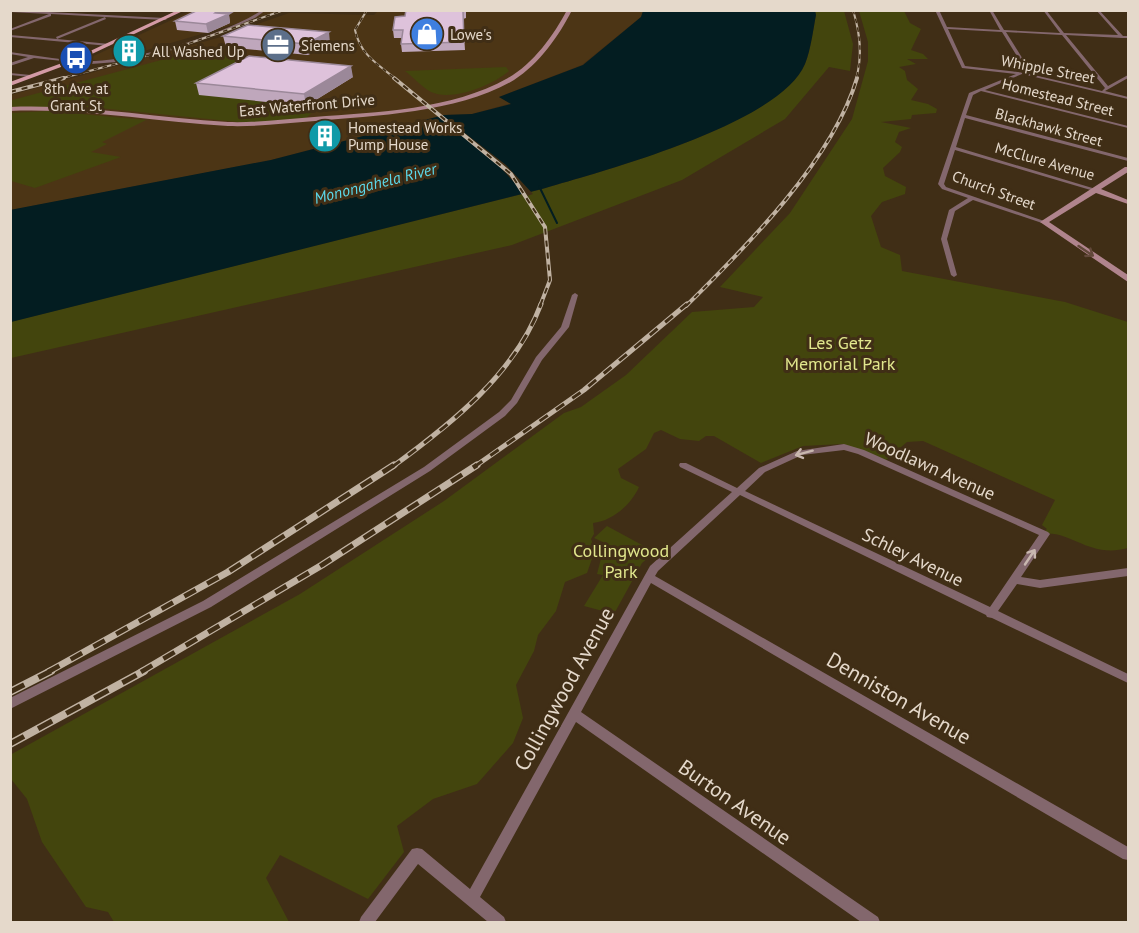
<svg xmlns="http://www.w3.org/2000/svg" width="1139" height="933" viewBox="0 0 1139 933" font-family="'PT Sans',sans-serif">
  <style>
    .built { fill: #4c3515 }
    .green { fill: #43450d }
    .water { fill: #031d21 }
    .pier { fill: #402e16 }
    .lines { fill: none; stroke-linecap: round; stroke-linejoin: round }
    .stream { stroke: #031d21; stroke-width: 2 }
    .street { fill: #83676d; fill-rule: evenodd }
    .secondary { fill: #b0848d; fill-rule: evenodd }
    .primary { fill: #d39aa6; fill-rule: evenodd }
    .rail-far4-casing { stroke: #c0b2a2; stroke-width: 2 }
    .rail-far3-casing { stroke: #c0b2a2; stroke-width: 4 }
    .rail-far2-casing { stroke: #c0b2a2; stroke-width: 5 }
    .rail-far1-casing { stroke: #c0b2a2; stroke-width: 7 }
    .rail-casing { stroke: #c0b2a2; stroke-width: 8 }
    .rail-far4 { stroke: #402e16; stroke-width: 1.5; stroke-dasharray: 4.5; stroke-linecap: butt }
    .rail-far3 { stroke: #402e16; stroke-width: 2; stroke-dasharray: 6; stroke-linecap: butt }
    .rail-far2 { stroke: #402e16; stroke-width: 3; stroke-dasharray: 10; stroke-linecap: butt }
    .rail-far1 { stroke: #402e16; stroke-width: 4.5; stroke-dasharray: 13; stroke-linecap: butt }
    .rail { stroke: #402e16; stroke-width: 5; stroke-dasharray: 16; stroke-linecap: butt }
    .wall { fill: #bfa7bc }
    .shaded-wall { fill: #9b8899 }
    .building { fill: #dec2db; stroke: #9b8899; stroke-width: 1.5 }
    .oneway { stroke: #62483a }
    .oneway2 { stroke: #c8b7af }
    .labels { text-anchor: middle; dominant-baseline: central; stroke-width: 6; stroke-linejoin: round; paint-order: stroke }
    .far-poi-label { font-size: 15px; fill: #e5d9cb; stroke: #402e16; text-anchor: start }
    .far-street-label { font-size: 15px; fill: #e5d9cb; stroke: #402e16 }
    .far-water-label { font-size: 16px; font-style: italic; fill: #5bd9eb; stroke: #402e16 }
    .park-label { font-size: 18px; fill: #e1e78d; stroke: #402e16 }
    .street-label { font-size: 18px; fill: #e5d9cb; stroke: #402e16 }
    .near-street-label { font-size: 21px; fill: #e5d9cb; stroke: #402e16 }
  </style>
  <rect width="100%" height="100%" fill="#402e16"/>
  <!-- built -->
  <g class="built">
    <polygon points="379,10 643,11 641,17 582,65 499,97 512,103 472,114 444,115 271,160 11,210 11,95 221,37 289,13 374,15"/>
    <polygon points="191,11 279,11 144,51 104,61 87,59"/>
  </g>
  <!-- green -->
  <g class="green">
    <path d="M815,11H844L853,44L850,71L829,67L785,119L682,180L512,245L11,358L10,322L542,189C603,171 779,124 805,64C811,49 813,30 816,15Z"/>
    <path d="M859,11H904L910,23L921,29L911,50L923,54L928,59H907L916,64L899,67L905,71L907,80L918,89L911,100L928,104L937,109L936,113L912,115L911,119L881,122L911,128L899,132L895,142L902,147L900,152L883,168L885,176L906,187L905,194L882,202L871,216L881,247L900,255L902,271L1065,302L1128,322V548C1089,559 1070,529 1042,534L1047,529L1042,525L1055,500L923,441L907,442L886,460L842,444L803,446L761,463L714,436H706L699,441L680,439L661,430L654,433L646,449L618,469L621,478L639,487C631,505 612,521 593,523L594,534L591,539L595,550L587,573L565,582L556,611L538,635L534,651L516,685L523,718L513,743L477,784L433,799L397,826L404,852L368,899L280,855L266,878L289,922H114L108,912L86,907L42,842L27,799L11,779L10,755L300,594L444,501L564,413L581,407L626,375L692,312L754,307L763,297L720,287L790,213L852,119L868,61V42Z"/>
    <polygon points="191,52 307,64 200,94 317,108 305,119 248,123 89,107 11,107 10,101 16,99"/>
    <path d="M506,67L509,71C493,85 452,102 431,92C422,87 413,77 405,71Z"/>
    <polygon points="49,111 146,120 102,142 107,144 91,152 121,157 35,188 11,181 11,113"/>
    <polygon points="607,526 655,552 642,563 614,614 584,606 603,575 597,574 605,543 594,538"/>
  </g>
  <!-- water -->
  <path class="water" d="M815,10L816,15C813,30 811,49 805,64C780,124 603,171 542,189L11,322L10,210L271,160L444,115L472,114L511,104L499,97L583,65L641,17L643,11Z"/>
  <!-- pier -->
  <polygon class="pier" points="439,113 506,165 533,194 527,196 499,166 435,114"/>
  <g class="lines">
    <!-- stream -->
    <polyline class="stream" points="539,186 557,223"/>
    <!-- street -->
    <g class="street">
      <polygon points="10,10 165,18 167,19 165,20 105,17 106,19 57,39 110,44 109,46 10,37 10,35 57,39 56,37 105,17 51,14 51,16 10,31 10,29 49,14 10,12"/>
      <path d="M262,10H266L255,18L214,35L138,57L117,62L91,64L34,58L10,66V63L28,57L10,54V52C38,56 66,61 94,61C138,60 225,35 262,10Z"/>
      <path d="M935,10H939L947,27L1000,30L989,10H992L1004,30L1060,33L1043,10H1046L1064,33L1118,35L1096,10H1099L1123,36H1128V38H1122L1066,35L1108,86L1128,75V78L1105,91L1128,97V99L1022,74L985,90L1128,126V128L981,91L973,95L966,115L1128,158V161L965,118L956,147L1099,190L1094,191L955,150L944,184L946,187L1047,222L1042,223L973,200L955,211L947,239L957,275L954,277L951,275L941,239L949,210L968,198L942,189L938,184L969,93L1016,74L962,68ZM948,29L1002,32L1025,69L1026,73L965,66ZM1006,32L1062,35L1105,88L1102,91L1030,74L1029,69Z"/>
      <polygon points="10,73 31,75 33,76 31,77 10,75"/>
      <polygon points="575,293 578,295 569,327 542,360 517,403 505,416 430,471 211,607 10,709 10,698 203,601 424,467 499,412 511,400 536,357 561,327 572,295"/>
      <path d="M844,444L864,450L1048,532L1050,534L1021,577L1040,580L1128,568V576L1040,588L1017,584L998,611L1128,674V683L992,618L987,617L986,615L740,495L658,571L655,576L1128,847V860L1123,859L651,583L581,712L878,917L880,922H861L576,722L480,897L504,917L506,922H488L418,864L375,922H359L361,917L412,849L417,848L422,849L470,889L650,566L732,492L680,467L679,465L680,463H686L737,488L759,468L797,451ZM844,450L858,454L1039,535L990,607L745,491L765,472L802,455Z"/>
    </g>
    <!-- secondary -->
    <g class="secondary">
      <path d="M567,10H572C559,36 539,64 514,80C461,112 376,116 315,121C286,123 257,127 228,126C155,122 84,108 10,111V107C84,104 155,118 228,122C256,123 285,119 314,117C378,112 451,110 508,78C533,64 554,35 567,10Z"/>
      <polygon points="1125,167 1128,167 1128,172 1101,189 1128,200 1128,204 1096,193 1049,222 1128,275 1128,282 1040,222"/>
    </g>
    <!-- primary -->
    <polygon class="primary" points="178,10 185,10 77,61 10,86 10,82 73,59"/>
    <!-- rail-far4 casing -->
    <g class="rail-far4-casing">
      <g id="rail-far4">
        <path d="M367,10L355,30C360,54 377,64 396,79"/>
        <path d="M853,10C860,33 863,55 856,79"/>
        <polyline points="59,79 176,48 284,10"/>
      </g>
    </g>
    <!-- rail-far3 casing -->
    <g class="rail-far3-casing">
      <g id="rail-far3">
        <polyline points="394,78 511,174 545,227 550,280 540,306"/>
        <polyline points="10,92 64,78"/>
        <path d="M686,306C746,247 833,160 857,78"/>
      </g>
    </g>
    <!-- rail-far2 casing -->
    <g class="rail-far2-casing">
      <g id="rail-far2">
        <path d="M392,467C451,424 515,374 541,304"/>
        <polyline points="474,467 584,390 687,304"/>
      </g>
    </g>
    <!-- rail-far1 casing -->
    <g class="rail-far1-casing">
      <g id="rail-far1">
        <polyline points="48,672 228,572 394,465"/>
        <polyline points="141,672 322,565 477,465"/>
      </g>
    </g>
    <!-- rail casing -->
    <g class="rail-casing">
      <g id="rail">
        <polyline points="10,692 51,671"/>
        <polyline points="10,744 144,671"/>
      </g>
    </g>
    <!-- rail-far4 -->
    <use href="#rail-far4" class="rail-far4"/>
    <!-- rail-far3 -->
    <use href="#rail-far3" class="rail-far3"/>
    <!-- rail-far2 -->
    <use href="#rail-far2" class="rail-far2"/>
    <!-- rail-far1 -->
    <use href="#rail-far1" class="rail-far1"/>
    <!-- rail -->
    <use href="#rail" class="rail"/>
  </g>
  <!-- wall -->
  <g class="wall">
    <polygon points="466,11 466,18 463,19 465,50 402,52 401,44 402,38 394,38 393,30 405,16"/>
    <polygon points="229,15 230,23 208,33 177,30 175,21"/>
    <polygon points="223,36 330,43 308,55 226,47"/>
    <polygon points="353,77 306,106 199,95 196,83"/>
  </g>
  <!-- shaded-wall -->
  <g class="shaded-wall">
    <polygon points="219,10 237,10 229,15 230,23 208,33 206,24 215,13"/>
    <polygon points="329,32 330,43 308,55 306,44"/>
    <polygon points="351,66 353,77 306,106 304,94"/>
  </g>
  <!-- building -->
  <g class="building">
    <polygon points="198,10 219,10 215,13 229,14 206,24 175,21"/>
    <polygon points="406,10 466,10 463,11 464,42 401,44 403,30 393,30 395,17 405,16"/>
    <polygon points="248,25 329,32 306,44 223,36"/>
    <polygon points="249,56 351,66 304,94 196,83"/>
  </g>
  <!-- one-way arrows -->
  <defs><path id="oneway-shaft" d="M-6 0H5M1.5-3L5.5 0L1.5 3" fill="none" stroke-width="1.6" stroke-linecap="round" stroke-linejoin="round" transform="scale(1.5)"/></defs>
  <use class="oneway" href="#oneway-shaft" transform="translate(1086 251) rotate(34)"/>
  <g class="oneway2">
    <use href="#oneway-shaft" transform="translate(804 453) rotate(165)"/>
    <use href="#oneway-shaft" transform="translate(1030 557) rotate(-56)"/>
  </g>
  <!-- icons -->
  <defs>
    <g id="shop-disc" transform="scale(1.725)"><circle r="9.5" fill="#3f7fe0" stroke="#402e16"/><path d="M-5-2.5h2.3a2.7 3.5 0 0 1 5.4 0H5L5.5 6h-11ZM-1.5-2.5h3a1.5 2.3 0 0 0-3 0Z" fill="#fff"/></g>
    <g id="office-disc" transform="scale(1.725)"><circle r="9.5" fill="#5c6f8a" stroke="#402e16"/><path d="M-6-3h4V-5.5h4V-3h4V5H-6ZM-1-4.5V-3h2v-1.5ZM-6 0V1H6V0Z" fill="#fff"/></g>
    <g id="building-disc" transform="scale(1.725)"><circle r="9.5" fill="#0f9aa8" stroke="#402e16"/><path d="M-4-6H4V6H1V3H-1V6H-4ZM-2.5-4.3h1.7v1.8h-1.7ZM.8-4.3h1.7v1.8H.8ZM-2.5-1h1.7V.8h-1.7ZM.8-1h1.7V.8H.8Z" fill="#fff"/></g>
    <g id="bus-disc" transform="scale(1.725)"><circle r="9.5" fill="#1a4fb4" stroke="#402e16"/><path d="M-5-6H5V4H4V6H2V4H-2V6H-4V4H-5ZM-3.5-4V0h7V-4ZM-3.5 1.2v1.5H-2V1.2ZM2 1.2v1.5H3.5V1.2Z" fill="#fff"/></g>
  </defs>
  <g fill-rule="evenodd">
    <use href="#shop-disc" x="427" y="34"/>
    <use href="#office-disc" x="278" y="45"/>
    <use href="#building-disc" x="129" y="51"/>
    <use href="#bus-disc" x="76" y="58"/>
    <use href="#building-disc" x="325" y="136"/>
  </g>
  <g class="labels">
    <!-- far-poi labels -->
    <g class="far-poi-label">
      <text x="450" y="34">Lowe's</text>
      <text x="301" y="45">Siemens</text>
      <text x="152" y="51">All Washed Up</text>
      <text x="76" y="88" text-anchor="middle">8th Ave at<tspan x="76" dy="17">Grant St</tspan></text>
      <text x="348" y="127">Homestead Works<tspan x="348" dy="17">Pump House</tspan></text>
    </g>
    <!-- far-street labels -->
    <g class="far-street-label">
      <text transform="translate(1048 69) rotate(11)">Whipple Street</text>
      <text transform="translate(1058 97) rotate(14)">Homestead Street</text>
      <text transform="translate(307 105) rotate(-5)">East Waterfront Drive</text>
      <text transform="translate(1049 127) rotate(15)">Blackhawk Street</text>
      <text transform="translate(1045 161) rotate(16)">McClure Avenue</text>
      <text transform="translate(994 190) rotate(20)">Church Street</text>
    </g>
    <!-- far-water labels -->
    <g class="far-water-label">
      <text transform="translate(375 183) rotate(-14)">Monongahela River</text>
    </g>
    <!-- park labels -->
    <g class="park-label">
      <text x="840" y="342">Les Getz<tspan x="840" dy="21">Memorial Park</tspan></text>
      <text x="621" y="550">Collingwood<tspan x="621" dy="21">Park</tspan></text>
    </g>
    <!-- street labels -->
    <g class="street-label">
      <text transform="translate(930 466) rotate(24)">Woodlawn Avenue</text>
      <text transform="translate(913 557) rotate(26)">Schley Avenue</text>
    </g>
    <!-- near-street labels -->
    <g class="near-street-label">
      <text transform="translate(564 689) rotate(-61)">Collingwood Avenue</text>
      <text transform="translate(899 698) rotate(30)">Denniston Avenue</text>
      <text transform="translate(735 802) rotate(35)">Burton Avenue</text>
    </g>
  </g>
  <!-- border -->
  <rect width="1139" height="933" fill="none" stroke="#e5d9cb" stroke-width="24"/>
</svg>
